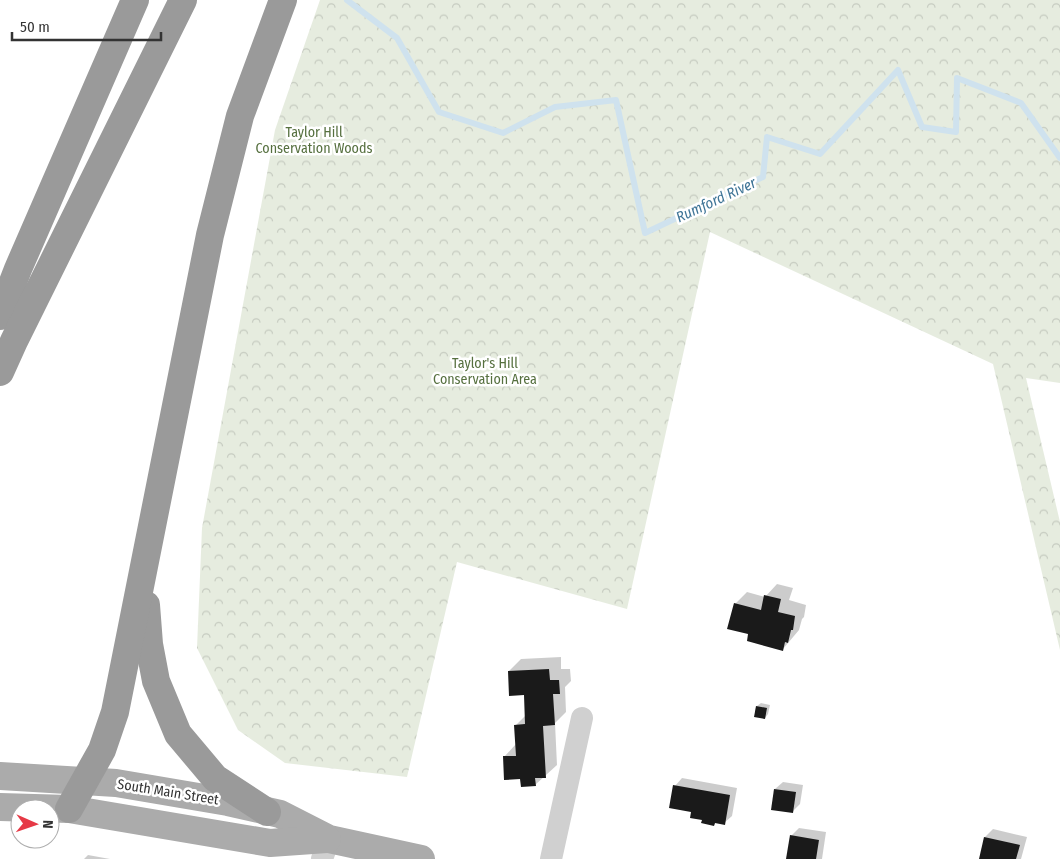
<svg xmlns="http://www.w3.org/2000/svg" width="1060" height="859" viewBox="0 0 1060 859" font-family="'Fira Sans Condensed',sans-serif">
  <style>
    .forest { fill: url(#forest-crowns) }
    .shadow { fill: #0003 }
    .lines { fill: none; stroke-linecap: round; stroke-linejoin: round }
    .stream { stroke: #cfe2ee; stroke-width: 6 }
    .building { fill: #1a1a1a }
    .minor { stroke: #d0d0d0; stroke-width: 22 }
    .major { stroke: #ababab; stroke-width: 28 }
    .highway { stroke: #9a9a9a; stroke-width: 28 }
    .labels { text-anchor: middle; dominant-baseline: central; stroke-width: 5; stroke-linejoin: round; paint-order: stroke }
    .park-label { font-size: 14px; fill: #56703f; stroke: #fff }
    .street-label { font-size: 14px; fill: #333; stroke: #fff }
    .water-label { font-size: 15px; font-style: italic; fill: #3f7597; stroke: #fff }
  </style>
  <defs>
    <pattern id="forest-crowns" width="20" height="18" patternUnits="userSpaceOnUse" patternTransform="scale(1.25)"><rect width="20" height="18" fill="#e6ecdf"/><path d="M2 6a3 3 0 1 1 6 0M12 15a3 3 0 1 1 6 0" fill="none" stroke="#c6cbc0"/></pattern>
  </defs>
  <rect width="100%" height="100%" fill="#fff"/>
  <!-- forest -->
  <polygon class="forest" points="320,0 1060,0 1060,383 1026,378 1060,522 1060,650 993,364 710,232 627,609 457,562 407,777 285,763 238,730 197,648 202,528 275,130"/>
  <!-- shadow -->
  <g class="shadow">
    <polygon points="777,584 793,588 789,600 806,605 804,617 802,619 799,630 783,649 750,634 735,604 747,592 765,597"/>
    <polygon points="561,657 561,669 570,669 571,681 565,687 566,712 555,723 557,765 535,785 521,778 504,757 516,744 515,726 526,715 525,694 509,671 521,659"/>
    <polygon points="761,703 770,705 768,714 765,718 757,706"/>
    <polygon points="682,778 737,788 732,816 724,823 716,822 714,825 693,811 675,786"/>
    <polygon points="783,782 803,785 800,804 793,811 775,789"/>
    <polygon points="799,828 826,832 822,859 787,859 791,836"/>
    <polygon points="993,829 1027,837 1021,859 980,858 985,837"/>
    <polygon points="88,855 110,859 84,859"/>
  </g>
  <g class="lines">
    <!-- stream -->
    <polyline class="stream" points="347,0 397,38 439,112 503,133 555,107 616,100 645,233 763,177 767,137 820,154 898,70 922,127 956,132 957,78 1021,103 1060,158"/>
  </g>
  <!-- building -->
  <g class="building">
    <polygon points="764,595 781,599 778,612 795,616 793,630 791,630 788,643 785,642 783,651 747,641 748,634 727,629 734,603 761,610"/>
    <polygon points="549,669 550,680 559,680 560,694 553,694 555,725 543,726 546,778 535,778 536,786 521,787 520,779 504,780 503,756 516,756 514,725 525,724 524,695 509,696 508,671"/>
    <polygon points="756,706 767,708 765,719 754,717"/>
    <polygon points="673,785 730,795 725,825 715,823 714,826 701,823 702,820 690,818 691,812 669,808"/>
    <polygon points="774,789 796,792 793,813 771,810"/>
    <polygon points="790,835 819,840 816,859 786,859"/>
    <polygon points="984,837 1020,845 1016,859 979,859"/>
  </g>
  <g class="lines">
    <!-- minor -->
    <g class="minor">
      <polyline points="322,859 329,839"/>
      <polyline points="551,859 582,718"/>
    </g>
    <!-- major -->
    <g class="major">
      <polyline points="0,776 116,783 228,802 280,814 329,839 421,859"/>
      <polyline points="0,807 69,809 270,843 327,839"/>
    </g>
    <!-- highway -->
    <g class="highway">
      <polyline points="0,316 18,269 135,0"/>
      <polyline points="0,372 14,341 183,0"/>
      <polyline points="146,605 149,644 156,681 178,734 215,778 267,812"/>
      <polyline points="69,809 102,750 115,712 210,235 240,116 283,0"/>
    </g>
  </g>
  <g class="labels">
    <!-- park labels -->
    <g class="park-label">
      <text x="314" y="132">Taylor Hill<tspan x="314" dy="16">Conservation Woods</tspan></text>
      <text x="485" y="363">Taylor's Hill<tspan x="485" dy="16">Conservation Area</tspan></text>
    </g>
    <!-- street labels -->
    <g class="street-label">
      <text transform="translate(168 792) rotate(9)">South Main Street</text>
    </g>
    <!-- water labels -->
    <g class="water-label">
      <text transform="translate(716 200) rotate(-25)">Rumford River</text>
    </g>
  </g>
  <!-- north arrow -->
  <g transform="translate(35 824) rotate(92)"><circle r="24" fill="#ffffff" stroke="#adadad"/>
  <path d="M0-4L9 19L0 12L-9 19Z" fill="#e63946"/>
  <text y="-8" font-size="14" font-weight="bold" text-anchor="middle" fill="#333333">N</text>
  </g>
  <!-- scale -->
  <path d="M12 32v8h149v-8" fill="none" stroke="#333333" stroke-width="2.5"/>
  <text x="20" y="32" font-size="15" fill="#333333" stroke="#ffffff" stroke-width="4" paint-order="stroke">50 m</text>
</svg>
